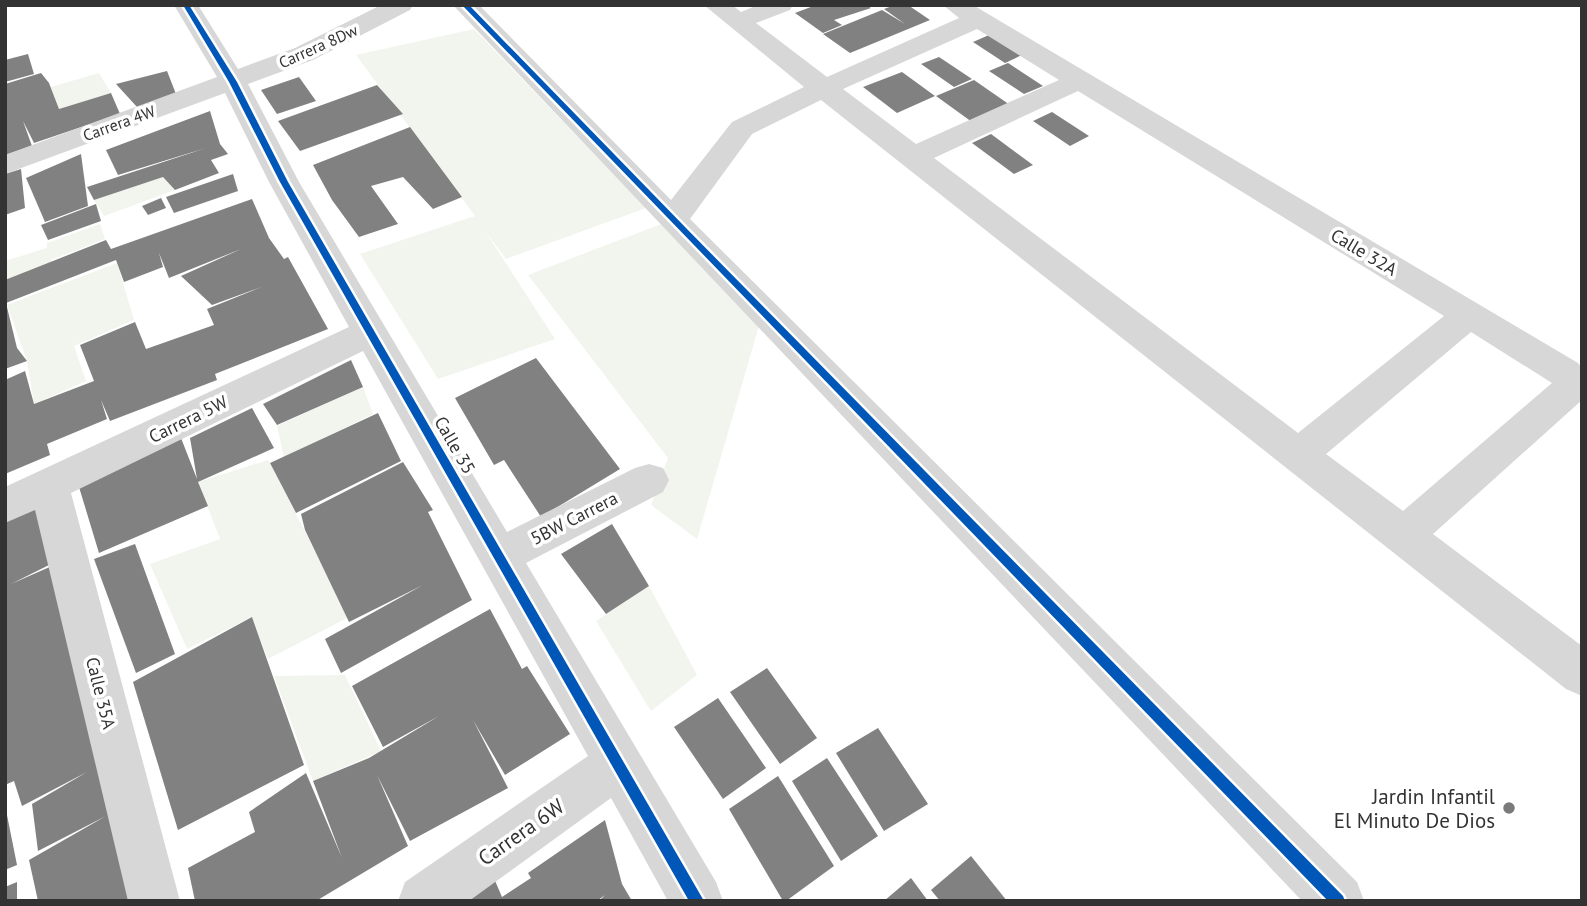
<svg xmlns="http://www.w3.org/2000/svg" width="1587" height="906" viewBox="0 0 1587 906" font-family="'PT Sans',sans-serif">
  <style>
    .green { fill: #f1f5ed }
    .building { fill: #818181 }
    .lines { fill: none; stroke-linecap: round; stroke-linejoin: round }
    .street { fill: #d7d7d7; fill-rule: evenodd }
    .cycleway-casing { stroke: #fff; stroke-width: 5 }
    .cycleway { fill: #0057b8; fill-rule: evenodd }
    .poi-dot { fill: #7a7a7a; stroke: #fff; stroke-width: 2.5 }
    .labels { text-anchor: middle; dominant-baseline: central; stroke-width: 7; stroke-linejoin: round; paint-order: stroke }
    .far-street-label { font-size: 16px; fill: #333; stroke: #fff }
    .street-label { font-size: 18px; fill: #333; stroke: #fff }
    .near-poi-label { font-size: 21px; fill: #333; stroke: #fff; text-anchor: end }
    .near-street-label { font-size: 21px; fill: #333; stroke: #fff }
  </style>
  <rect width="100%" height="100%" fill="#fff"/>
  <!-- green -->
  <g class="green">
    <polygon points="474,29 646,208 506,259 485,231 555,339 438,379 360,254 475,216 356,55"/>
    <polygon points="99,73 111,93 59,109 51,87"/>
    <polygon points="163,177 175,190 104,216 94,200"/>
    <polygon points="664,223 763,312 697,539 651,505 668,458 528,275"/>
    <polygon points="100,224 105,239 51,260 52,264 5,281 5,261 47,248 47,243"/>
    <polygon points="117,263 134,320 74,346 86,381 34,404 27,361 7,305"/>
    <polygon points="363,387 373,414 284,457 277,426"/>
    <polygon points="268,460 349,617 268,659 252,617 187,649 150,564 220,539 198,482"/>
    <polygon points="649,586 697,675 651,711 596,621"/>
    <polygon points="345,675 381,751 313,781 274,676"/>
  </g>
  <!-- building -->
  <g class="building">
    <polygon points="816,5 866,5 871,8 834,20 842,25 823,33 795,13"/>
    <polygon points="895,5 908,5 930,20 850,53 823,34 882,10 905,24 884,9"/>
    <polygon points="989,35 1022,55 1005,63 973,42"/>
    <polygon points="28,54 34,74 5,82 5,60"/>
    <polygon points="939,57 972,79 954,87 921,64"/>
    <polygon points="1008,63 1043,86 1024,94 989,71"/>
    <polygon points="167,71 176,94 137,107 116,84"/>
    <polygon points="902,72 935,96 897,113 863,87"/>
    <polygon points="41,73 49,83 59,109 111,93 120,114 34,143 23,121 32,146 5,155 5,84"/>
    <polygon points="299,77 316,101 277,114 261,90"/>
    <polygon points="974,80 1010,105 972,122 936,96"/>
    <polygon points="377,85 403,114 300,151 278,121"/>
    <polygon points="210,111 220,144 228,154 211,160 219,173 175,190 163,177 94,200 87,187 206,148 118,175 106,150"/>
    <polygon points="1052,112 1089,136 1070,146 1033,121"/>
    <polygon points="410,127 462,197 433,209 403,177 371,186 398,224 359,237 332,200 313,165"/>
    <polygon points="991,134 1033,165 1014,174 972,143"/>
    <polygon points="81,154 88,206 45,222 26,178"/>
    <polygon points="21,169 25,208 5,215 5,174"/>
    <polygon points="233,174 238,191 174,213 166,197"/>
    <polygon points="161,198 166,208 148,215 142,206"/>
    <polygon points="252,199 269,238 284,259 288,257 328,329 215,374 217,380 110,421 101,400 107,419 47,444 50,455 5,474 5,380 25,371 34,404 94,381 80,345 135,322 146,349 214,325 207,309 264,286 212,305 181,276 241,249 169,278 159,253 163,267 124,282 116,260 6,303 17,348 27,361 5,369 5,280 106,240 111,249"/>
    <polygon points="96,204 101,221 48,240 41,225"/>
    <polygon points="536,358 620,469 541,517 504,460 494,465 455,398"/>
    <polygon points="351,360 363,387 277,425 263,404"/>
    <polygon points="252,408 274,448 198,482 208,506 99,553 79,487 181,438 197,479 190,438"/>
    <polygon points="378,413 401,461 296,513 270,463"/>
    <polygon points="403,462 433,510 428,512 472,600 341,673 325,639 423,585 349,622 305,530 301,514"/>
    <polygon points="41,505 59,560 11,584 61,562 147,901 38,901 29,860 106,816 38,851 32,804 87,772 22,806 14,781 5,785 5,522"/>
    <polygon points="612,524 649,586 606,614 561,554"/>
    <polygon points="135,544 175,654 136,673 94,559"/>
    <polygon points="490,609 522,669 527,666 570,734 505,775 473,720 508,788 410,841 377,775 408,846 316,901 195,901 188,868 255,832 249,812 306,773 342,858 313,781 369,758 439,716 383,747 352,686"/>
    <polygon points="252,617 304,765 178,830 133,682"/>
    <polygon points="767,668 817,738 780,764 730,692"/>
    <polygon points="718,698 766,768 723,799 674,727"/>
    <polygon points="878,728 928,804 884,831 836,753"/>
    <polygon points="827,758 878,836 841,861 792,781"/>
    <polygon points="778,776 834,866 786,901 783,901 729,809"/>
    <polygon points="5,805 17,865 5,870"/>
    <polygon points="605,820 622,884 632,901 599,901 605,895 597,901 453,901 493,876 502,897 531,878 528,873"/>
    <polygon points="971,856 1007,901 940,901 931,890"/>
    <polygon points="911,878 928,901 884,901"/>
    <polygon points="17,882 17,901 5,901 5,887"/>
  </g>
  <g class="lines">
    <!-- street -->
    <g class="street">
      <polygon points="174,5 198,5 238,69 295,48 381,5 413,5 410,10 313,60 248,84 299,182 507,532 635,468 649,464 663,468 669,480 663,492 526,563 716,882 723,901 668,901 611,798 469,901 398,901 405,882 588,756 363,351 71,493 180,901 128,901 35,510 5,523 5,487 349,327 269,182 225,93 5,174 5,155 217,77"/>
      <path d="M453,5H479L671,200L732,122L804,87L704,5H732L741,12L758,5H793L790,10L756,23L827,77L959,18L943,5H973L1578,363L1582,368V400L1433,534L1582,646V696L1566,689L821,100L752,134L690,219L1357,882L1364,901H1302ZM977,29L1059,80L916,144L843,89ZM1078,91L1444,316L1298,433L934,158ZM1471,332L1552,383L1403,511L1326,454Z"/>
    </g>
    <!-- cycleway casing -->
    <g class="cycleway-casing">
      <g id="cycleway">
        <polygon points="183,5 189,5 237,82 288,182 704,901 689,901 280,182 229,82"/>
        <polygon points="462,5 469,5 686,228 1343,896 1345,901 1328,901"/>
      </g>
    </g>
    <!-- cycleway -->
    <use href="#cycleway" class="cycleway"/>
  </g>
  <!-- markers -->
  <circle class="poi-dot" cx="1509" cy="808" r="7"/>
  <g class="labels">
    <!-- far-street labels -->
    <g class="far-street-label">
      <text transform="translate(318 46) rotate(-24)">Carrera 8Dw</text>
      <text transform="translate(119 123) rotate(-20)">Carrera 4W</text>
    </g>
    <!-- street labels -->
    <g class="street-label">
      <text transform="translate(1364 252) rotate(31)">Calle 32A</text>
      <text transform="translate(188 419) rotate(-26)">Carrera 5W</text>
      <text transform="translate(455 445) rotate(60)">Calle 35</text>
      <text transform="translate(574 518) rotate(-27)">5BW Carrera</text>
      <text transform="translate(101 693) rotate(76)">Calle 35A</text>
    </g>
    <!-- near-poi labels -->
    <g class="near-poi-label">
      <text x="1495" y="796">Jardin Infantil<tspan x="1495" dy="24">El Minuto De Dios</tspan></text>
    </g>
    <!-- near-street labels -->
    <g class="near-street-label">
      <text transform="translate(521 832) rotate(-35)">Carrera 6W</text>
    </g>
  </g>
  <!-- border -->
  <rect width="1587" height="906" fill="none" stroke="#333333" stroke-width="14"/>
</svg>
